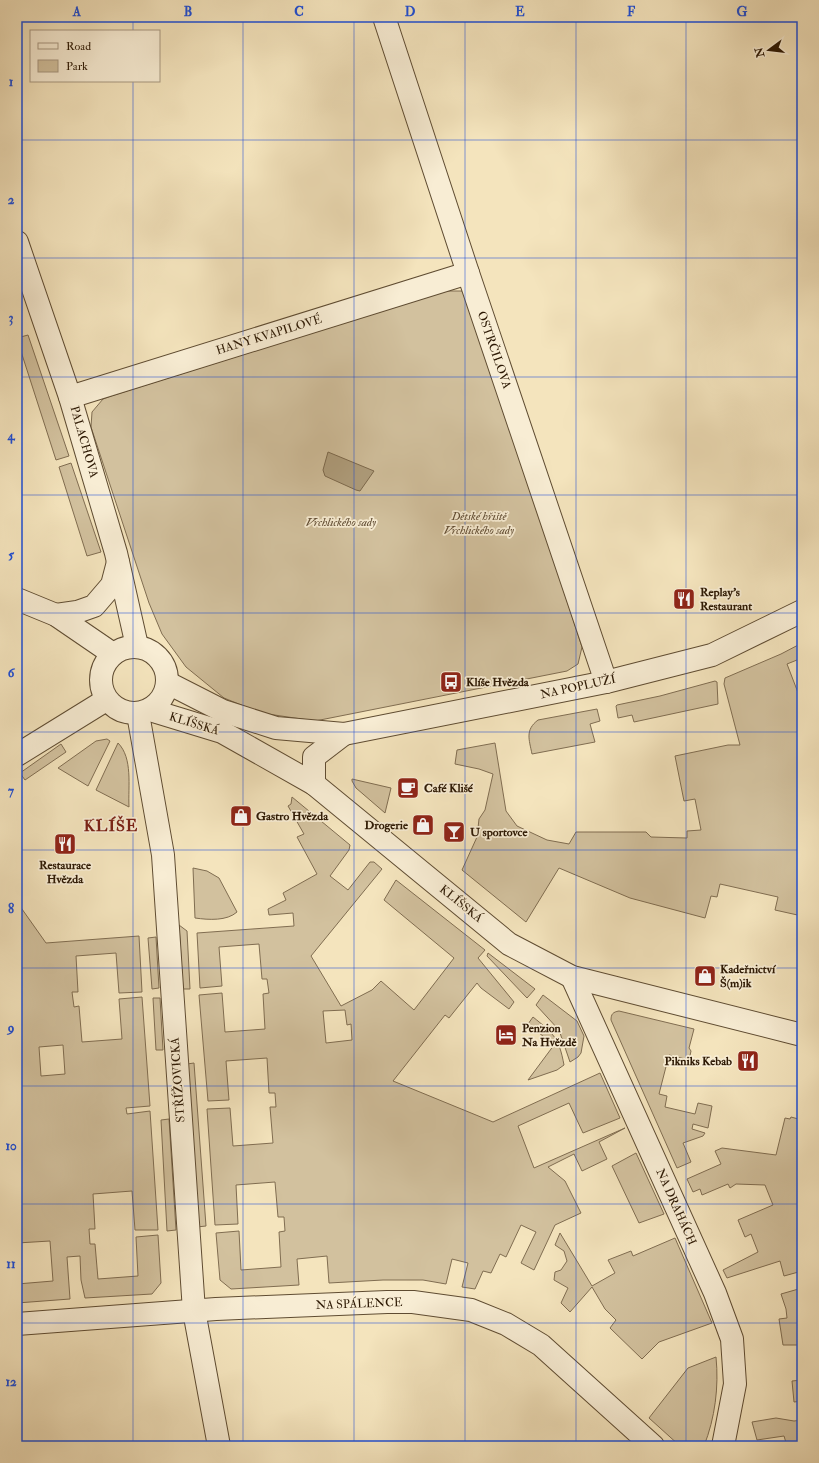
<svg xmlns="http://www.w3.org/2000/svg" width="819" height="1463" viewBox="0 0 819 1463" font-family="'IM FELL Double Pica',serif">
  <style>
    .green { fill: #d2c19e; stroke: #806d51; fill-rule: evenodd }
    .water { fill: #b09f7e; stroke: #7c694d }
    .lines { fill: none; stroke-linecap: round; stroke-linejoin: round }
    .minor-casing { stroke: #5f4c32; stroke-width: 24 }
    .tertiary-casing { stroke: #5f4c32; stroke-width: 24 }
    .minor { stroke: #f8edd4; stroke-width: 22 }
    .tertiary { stroke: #f8edd4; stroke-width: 22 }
    .grid { fill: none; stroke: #1d4ed8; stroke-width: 1; stroke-opacity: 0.55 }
    .labels { text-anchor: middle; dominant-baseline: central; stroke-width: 3.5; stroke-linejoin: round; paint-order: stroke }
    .street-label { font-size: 12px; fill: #2d1904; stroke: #f8edd4 }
    .park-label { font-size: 12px; font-style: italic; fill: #5f4b32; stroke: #f8edd4 }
    .poi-label { font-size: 12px; font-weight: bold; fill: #2d1904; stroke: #f8edd4; text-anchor: start }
    .district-label { font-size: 16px; font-weight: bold; letter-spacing: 1px; fill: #7a1f14; stroke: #f8edd4 }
    .neatline { fill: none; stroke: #1d4ed8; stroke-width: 1.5 }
    .grid-label { font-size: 13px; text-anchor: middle; font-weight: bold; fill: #1d4ed8 }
  </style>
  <rect width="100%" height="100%" fill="#f4e4bd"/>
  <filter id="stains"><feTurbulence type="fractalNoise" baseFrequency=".005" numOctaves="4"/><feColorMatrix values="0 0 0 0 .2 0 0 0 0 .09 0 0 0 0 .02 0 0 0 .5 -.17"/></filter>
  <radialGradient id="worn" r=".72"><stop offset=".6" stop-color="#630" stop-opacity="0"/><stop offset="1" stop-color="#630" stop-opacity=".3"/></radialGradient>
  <!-- green -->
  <g class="green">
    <polygon points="444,291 462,291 472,306 582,647 578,664 567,671 315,721 261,713 224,698 186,667 162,634 149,603 91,427 92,412 103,399 111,396"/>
    <polygon points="28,335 69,456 56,460 17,339 17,338"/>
    <polygon points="71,463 101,552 87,556 59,467"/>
    <polygon points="802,643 802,658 787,664 802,703 802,916 775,910 778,897 720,884 717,897 711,896 705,918 630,898 559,868 526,922 462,870 477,837 479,819 485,810 493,774 479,769 455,764 457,750 495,743 506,811 517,826 547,840 569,844 576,832 646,832 651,837 687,838 687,831 701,830 695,799 684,801 675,756 728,745 740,745 724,684 725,678 781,654"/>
    <polygon points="715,681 717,682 718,704 634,722 632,715 618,718 616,706 617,705 660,696"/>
    <path d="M597,709L600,721L590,724L595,742L532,754C529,739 525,730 538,720Z"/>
    <polygon points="107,739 110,741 88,786 58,768 96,741"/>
    <path d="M118,743C133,758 128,786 129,807L96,790Z"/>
    <polygon points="61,744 66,752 25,780 20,773"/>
    <polygon points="352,779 391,788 385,813 356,788 352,781"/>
    <path d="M292,797L350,845L349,850L330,876L348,890L370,862H374L382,869L311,956L341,1006L372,990L381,981L414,1010L454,958L384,900L396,880L485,950L478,958L514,1002L509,1009L481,988L477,983L449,1018L445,1015L393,1081L493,1122L600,1073L620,1118L583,1133L569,1103L518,1126L534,1168L625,1128L599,1142L607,1159L582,1171L574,1154L548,1167L565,1181L581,1213L555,1225L534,1270L521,1263L536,1232L521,1225L506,1257L500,1254L491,1273L483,1271L475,1289L462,1287L468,1263L452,1259L446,1284L423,1280H383L329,1283L327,1256L297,1259L299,1285L231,1289L220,1280L216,1233L239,1231L241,1270L281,1267L279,1232L285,1231L284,1217H278L275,1182L236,1185L238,1224L215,1225L207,1109L230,1108L233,1146L273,1143L270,1107H276L275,1093H269L267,1058L226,1061L229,1100L208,1101L199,995L222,993L225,1032L265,1029L263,994L269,993L267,979H262L259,944L219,947L222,986L200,988L197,933L294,926L293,913L269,915L268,909L286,900L283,893L317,874L297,837L304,834L288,806L291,804ZM345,1010L347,1025L351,1024L352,1040L326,1043L323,1011Z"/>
    <path d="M193,868L207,871L219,878L237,912C227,921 209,920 195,918Z"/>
    <path d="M17,902L46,943L139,936L142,992L119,993L116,953L76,956L78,992H72L74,1007L79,1006L82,1042L122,1039L119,999L142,997L150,1106L126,1108L127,1114L150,1111L158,1230H135L132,1191L93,1194L95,1229H89L90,1244H95L98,1279L138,1276L136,1237L158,1235L161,1283L152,1294L85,1298L81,1280L80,1256L67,1257L70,1299L17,1303V1284L53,1281L50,1241L17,1243ZM63,1045L65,1074L41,1076L39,1047Z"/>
    <polygon points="179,925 187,931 190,989 183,989"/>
    <polygon points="156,937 159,988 152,989 148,938"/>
    <polygon points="488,953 535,989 527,998 487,956"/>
    <polygon points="543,995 577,1021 584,1036 581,1053 578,1057 570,1062 559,1030 536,1005"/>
    <polygon points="153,998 160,998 163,1050 156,1050"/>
    <path d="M619,1011L694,1029L689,1048L691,1051L689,1060L669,1055L659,1094L667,1096L665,1107L695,1114L698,1103L712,1106L708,1128L693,1124L692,1129L705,1133L703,1136L683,1143L691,1162L677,1168L611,1020C611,1014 613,1012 619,1011Z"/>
    <path d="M533,1017C554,1034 559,1038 564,1065L557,1070L528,1080L554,1045L528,1024Z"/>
    <polygon points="194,1063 206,1226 197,1227 187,1064"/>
    <polygon points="791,1117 802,1120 802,1271 784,1276 780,1261 727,1278 723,1270 758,1252 751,1234 745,1237 738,1220 773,1205 765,1185 736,1184 730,1188 728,1184 702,1195 700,1189 693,1192 687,1179 721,1164 715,1151 722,1148 776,1155 785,1118 790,1119"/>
    <polygon points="169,1119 176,1230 167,1231 161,1120"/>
    <polygon points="636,1153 664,1214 639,1223 612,1166"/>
    <polygon points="560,1233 592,1286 615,1273 608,1260 631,1251 633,1256 675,1238 712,1323 659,1342 642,1359 610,1328 616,1320 605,1309 592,1287 570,1312 561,1303 568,1288 554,1280 555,1272 561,1270 567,1261 564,1251 555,1245"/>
    <polygon points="802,1288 802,1345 783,1345 779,1319 787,1318 786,1309 781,1294"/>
    <path d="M716,1357C719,1387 715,1418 704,1446H680L649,1418L688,1368Z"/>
    <polygon points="802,1380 802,1401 794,1402 792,1381"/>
    <polygon points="776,1418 794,1421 802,1420 802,1446 787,1446 784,1436 757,1440 752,1422"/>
  </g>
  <!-- water -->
  <polygon class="water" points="328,452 374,471 360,491 356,490 325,476 323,470"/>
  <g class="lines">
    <!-- minor casing -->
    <g class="minor-casing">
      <g id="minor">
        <polyline points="384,17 468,273 606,682"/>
        <polyline points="70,397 468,273"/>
        <polyline points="17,599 56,615 113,654"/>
        <polyline points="56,615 77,612 94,606 112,585 118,562"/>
        <polyline points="138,714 163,855 194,1311 219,1446"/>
        <polyline points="572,977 715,1293 732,1339 735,1384 723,1446"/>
        <polyline points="17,1324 216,1309 387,1302 413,1302 471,1310 506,1324 541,1345 653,1446"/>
      </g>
    </g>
    <!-- tertiary casing -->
    <g class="tertiary-casing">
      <g id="tertiary">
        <polyline points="17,242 70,397 116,553 137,646"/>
        <circle cx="134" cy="680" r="33"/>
        <polyline points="168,683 223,711 276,728 344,734 606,682 712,655 802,611"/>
        <polyline points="150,710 222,732 314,784 509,944 572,977 802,1035"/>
        <polyline points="17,755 106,700"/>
        <polyline points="314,784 314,757 344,734"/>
      </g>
    </g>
    <!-- minor -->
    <use href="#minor" class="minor"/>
    <!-- tertiary -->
    <use href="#tertiary" class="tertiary"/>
  </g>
  <!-- grid -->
  <path class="grid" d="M133,17V31M243,17V1446M354,17V1446M465,17V1446M576,17V1446M686,17V1446M133,81V1446M17,140H802M17,258H802M17,377H802M17,495H802M17,613H802M17,732H802M17,850H802M17,968H802M17,1086H802M17,1204H802M17,1323H802"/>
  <!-- icons -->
  <defs>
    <g id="restaurant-square" transform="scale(1.15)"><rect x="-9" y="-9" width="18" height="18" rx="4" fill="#8f2418" stroke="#f8edd4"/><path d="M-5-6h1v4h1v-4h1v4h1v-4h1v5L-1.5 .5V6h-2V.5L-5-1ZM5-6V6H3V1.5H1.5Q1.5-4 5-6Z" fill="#fff"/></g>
    <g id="bus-square" transform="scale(1.15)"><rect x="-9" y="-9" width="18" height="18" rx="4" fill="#8f2418" stroke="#f8edd4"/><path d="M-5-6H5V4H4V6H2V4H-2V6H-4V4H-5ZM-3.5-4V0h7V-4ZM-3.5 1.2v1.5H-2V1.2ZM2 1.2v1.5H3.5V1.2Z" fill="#fff"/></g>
    <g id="cafe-square" transform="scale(1.15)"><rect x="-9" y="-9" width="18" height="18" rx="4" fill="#8f2418" stroke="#f8edd4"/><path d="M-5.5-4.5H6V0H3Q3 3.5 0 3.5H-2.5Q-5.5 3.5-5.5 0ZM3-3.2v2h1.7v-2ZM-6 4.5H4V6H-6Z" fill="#fff"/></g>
    <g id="shop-square" transform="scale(1.15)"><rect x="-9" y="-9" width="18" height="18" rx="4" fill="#8f2418" stroke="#f8edd4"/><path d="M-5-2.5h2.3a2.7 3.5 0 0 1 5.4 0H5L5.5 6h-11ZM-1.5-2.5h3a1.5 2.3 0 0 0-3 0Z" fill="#fff"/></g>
    <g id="bar-square" transform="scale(1.15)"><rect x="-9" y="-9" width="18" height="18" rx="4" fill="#8f2418" stroke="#f8edd4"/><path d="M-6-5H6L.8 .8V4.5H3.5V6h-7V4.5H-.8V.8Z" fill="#fff"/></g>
    <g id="hotel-square" transform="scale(1.15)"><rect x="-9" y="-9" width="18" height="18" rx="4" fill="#8f2418" stroke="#f8edd4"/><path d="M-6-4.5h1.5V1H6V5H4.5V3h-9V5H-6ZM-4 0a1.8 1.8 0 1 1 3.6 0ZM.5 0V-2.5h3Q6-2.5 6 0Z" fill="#fff"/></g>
  </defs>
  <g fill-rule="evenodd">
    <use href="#restaurant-square" x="684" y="599"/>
    <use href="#bus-square" x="451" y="682"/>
    <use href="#cafe-square" x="408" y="788"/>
    <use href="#shop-square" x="241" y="816"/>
    <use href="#shop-square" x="423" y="825"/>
    <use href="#bar-square" x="454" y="832"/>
    <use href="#restaurant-square" x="65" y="844"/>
    <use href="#shop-square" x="705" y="976"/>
    <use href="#hotel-square" x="506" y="1035"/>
    <use href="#restaurant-square" x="748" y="1061"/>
  </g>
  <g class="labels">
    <!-- street labels -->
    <g class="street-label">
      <text transform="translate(269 335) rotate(-17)">HANY KVAPILOVÉ</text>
      <text transform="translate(494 350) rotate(71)">OSTRČILOVA</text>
      <text transform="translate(84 442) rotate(74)">PALACHOVA</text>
      <text transform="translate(578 687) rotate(-12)">NA POPLUŽÍ</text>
      <text transform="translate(194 724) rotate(17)">KLÍŠSKÁ</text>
      <text transform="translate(461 904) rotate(39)">KLÍŠSKÁ</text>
      <text transform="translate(178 1080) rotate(-94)">STŘÍŽOVICKÁ</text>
      <text transform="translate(676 1207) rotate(66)">NA DRAHÁCH</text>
      <text transform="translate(359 1304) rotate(-2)">NA SPÁLENCE</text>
    </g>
    <!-- park labels -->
    <g class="park-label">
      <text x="479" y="516">Dětské hřiště<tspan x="479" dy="14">Vrchlického sady</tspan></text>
      <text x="341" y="522">Vrchlického sady</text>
    </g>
    <!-- poi labels -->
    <g class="poi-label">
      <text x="700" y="592">Replay's<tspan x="700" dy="14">Restaurant</tspan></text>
      <text x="466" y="682">Klíše Hvězda</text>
      <text x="424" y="788">Café Klišé</text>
      <text x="256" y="816">Gastro Hvězda</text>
      <text x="408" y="825" text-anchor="end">Drogerie</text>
      <text x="470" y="832">U sportovce</text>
      <text x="65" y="865" text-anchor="middle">Restaurace<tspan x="65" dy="14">Hvězda</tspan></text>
      <text x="720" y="969">Kadeřnictví<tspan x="720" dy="14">Š(m)ik</tspan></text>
      <text x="522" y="1028">Penzion<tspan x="522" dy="14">Na Hvězdě</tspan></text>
      <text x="732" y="1061" text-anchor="end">Pikniks Kebab</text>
    </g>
    <!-- district labels -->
    <g class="district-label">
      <text x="111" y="826">KLÍŠE</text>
    </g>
  </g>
  <!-- margin -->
  <rect width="819" height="1463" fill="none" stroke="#f4e4bd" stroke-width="44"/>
  <!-- legend -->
  <rect x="30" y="30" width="130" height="52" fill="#f8edd4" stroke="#a79881"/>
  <rect x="38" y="43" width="20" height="6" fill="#f8edd4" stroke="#a79881"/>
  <text x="66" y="50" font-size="12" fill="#2d1904">Road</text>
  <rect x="38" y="60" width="20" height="12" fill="#d2c19e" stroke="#a79881"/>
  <text x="66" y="70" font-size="12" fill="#2d1904">Park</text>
  <!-- north arrow -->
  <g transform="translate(769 50) rotate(255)" stroke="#f8edd4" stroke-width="3" paint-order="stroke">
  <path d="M0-3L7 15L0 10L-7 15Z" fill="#2d1904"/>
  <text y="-6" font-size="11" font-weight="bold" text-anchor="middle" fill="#2d1904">N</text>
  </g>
  <rect x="22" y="22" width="775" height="1419" class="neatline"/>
  <g class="grid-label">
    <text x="77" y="16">A</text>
    <text x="188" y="16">B</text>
    <text x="299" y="16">C</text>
    <text x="410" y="16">D</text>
    <text x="520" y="16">E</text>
    <text x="631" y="16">F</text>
    <text x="742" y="16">G</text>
    <text x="11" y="86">1</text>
    <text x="11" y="204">2</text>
    <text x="11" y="322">3</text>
    <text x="11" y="440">4</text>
    <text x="11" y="559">5</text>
    <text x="11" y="677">6</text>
    <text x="11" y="795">7</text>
    <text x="11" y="913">8</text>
    <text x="11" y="1032">9</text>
    <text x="11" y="1150">10</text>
    <text x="11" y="1268">11</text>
    <text x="11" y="1386">12</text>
  </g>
  <rect width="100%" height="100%" filter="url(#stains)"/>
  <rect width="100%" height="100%" fill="url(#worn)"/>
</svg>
